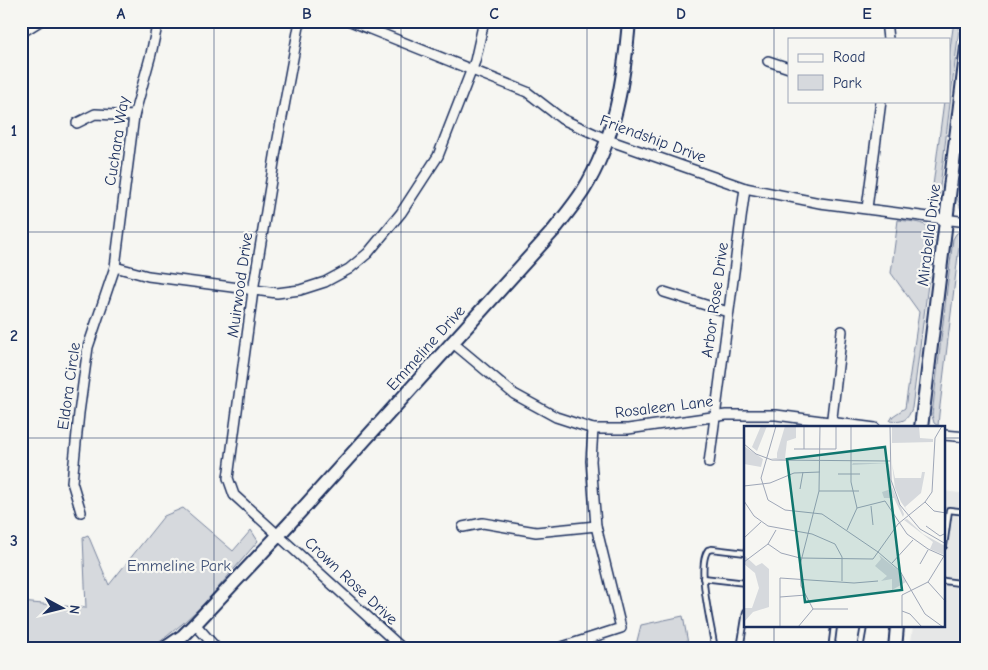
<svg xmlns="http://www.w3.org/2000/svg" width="988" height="670" viewBox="0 0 988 670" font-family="'Comic Neue',sans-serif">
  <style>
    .built { fill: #e6e7e7 }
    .green { fill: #d6d9dd; stroke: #78849e }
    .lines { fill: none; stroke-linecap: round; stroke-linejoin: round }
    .lane-casing { stroke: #1b2f5e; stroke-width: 8 }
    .street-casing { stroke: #1b2f5e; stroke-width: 12 }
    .secondary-casing { stroke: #1b2f5e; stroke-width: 16 }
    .lane { stroke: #f6f6f2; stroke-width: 4.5 }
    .street { stroke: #f6f6f2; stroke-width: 9 }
    .secondary { stroke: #f6f6f2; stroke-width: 12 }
    .grid { fill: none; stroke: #1b2f5e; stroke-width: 1; stroke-opacity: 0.55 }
    .labels { text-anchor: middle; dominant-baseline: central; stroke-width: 4.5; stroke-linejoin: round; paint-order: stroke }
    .street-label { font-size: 16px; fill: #1b2f5e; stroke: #f6f6f2 }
    .park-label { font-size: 16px; fill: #405177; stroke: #f6f6f2 }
    .inset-road { fill: none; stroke: #9ea6b7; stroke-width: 1 }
    .view { fill: #0f766e; fill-opacity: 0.15; stroke: #0f766e; stroke-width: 2.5 }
    .inset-edge { fill: none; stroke: #1b2f5e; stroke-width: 2.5 }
    .neatline { fill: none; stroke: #1b2f5e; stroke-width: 2 }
    .grid-label { font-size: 16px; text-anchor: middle; font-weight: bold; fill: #1b2f5e }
  </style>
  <rect width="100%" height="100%" fill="#f6f6f2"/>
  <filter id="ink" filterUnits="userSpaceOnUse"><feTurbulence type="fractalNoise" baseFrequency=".02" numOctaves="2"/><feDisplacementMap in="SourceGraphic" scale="10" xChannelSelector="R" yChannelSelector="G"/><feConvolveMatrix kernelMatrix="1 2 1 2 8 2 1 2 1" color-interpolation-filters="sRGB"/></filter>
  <g filter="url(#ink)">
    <!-- built -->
    <polygon class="built" points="944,491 967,494 967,649 910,649 913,626 944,626"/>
    <!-- green -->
    <g class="green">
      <polygon points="954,21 960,21 939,195 936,201 931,201 944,101 949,101 949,56"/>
      <polygon points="967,123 967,185 964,212 961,210 958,200"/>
      <path d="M898,220C912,222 932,221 934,238L912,408C908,420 903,423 890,421L893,416L905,408L919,312L891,273Z"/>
      <polygon points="961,230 939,414 938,426 934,423 932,415 953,239 956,234"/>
      <polygon points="183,508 233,551 251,530 258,541 206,602 182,624 151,649 32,649 21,626 21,602 86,608 83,537 88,535 109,585 164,516"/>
      <polygon points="683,616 689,649 627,649 637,641 641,625"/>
    </g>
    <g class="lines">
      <!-- lane casing -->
      <g class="lane-casing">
        <g id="lane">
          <polyline points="944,546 949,510 967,512"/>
          <polyline points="703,578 746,583"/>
          <polyline points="944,581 967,584"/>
          <polyline points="834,626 832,642 836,649"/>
          <path d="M721,649L714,644C711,623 696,566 708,550L712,549L746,553"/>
          <polyline points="723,649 740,648"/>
          <polyline points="740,649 746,612"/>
          <polyline points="860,649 864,626"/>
        </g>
      </g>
      <!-- street casing -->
      <g class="street-casing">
        <g id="street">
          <polyline points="300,21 277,144 253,291 228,478 234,495 403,649"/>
          <polyline points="350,21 527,92 562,119 608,140 745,188 820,203 967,222"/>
          <polyline points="886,21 888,39"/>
          <polyline points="21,33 40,21"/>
          <polyline points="768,61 789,68"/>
          <polyline points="77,123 95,114 134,116"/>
          <polyline points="867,208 881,101"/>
          <polyline points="115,267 148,276 277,293 300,290 325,282 349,269 368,253 401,213 438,156 475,61 484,21"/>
          <polyline points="664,292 728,312"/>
          <polyline points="453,343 514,394 556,417 593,429 628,429 726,415 776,415 875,428"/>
          <polyline points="831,426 842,331"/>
          <polyline points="944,435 967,437"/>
          <polyline points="709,463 745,188"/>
          <polyline points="81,512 72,482 79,413 88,347 115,267 134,116 151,54 158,21"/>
          <polyline points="463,527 483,523 536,532 596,526"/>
          <polyline points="195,624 217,649"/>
          <polyline points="556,649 621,628 596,526 591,461 593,429"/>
        </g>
      </g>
      <!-- secondary casing -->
      <g class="secondary-casing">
        <g id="secondary">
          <polyline points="921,428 967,47"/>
          <path d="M164,649L183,636L195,624L288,525L553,231C563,218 574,205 583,191C615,140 624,80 629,21"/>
          <polyline points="895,649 897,626"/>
        </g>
      </g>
      <!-- lane -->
      <use href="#lane" class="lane"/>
      <!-- street -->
      <use href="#street" class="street"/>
      <!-- secondary -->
      <use href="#secondary" class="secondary"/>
    </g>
  </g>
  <!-- grid -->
  <path class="grid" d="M214,21V649M401,21V649M587,21V649M774,21V428M21,232H967M21,438H746M944,438H967M774,626V649"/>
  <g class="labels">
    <!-- street labels -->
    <g class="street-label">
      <text transform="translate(653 139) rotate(20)">Friendship Drive</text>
      <text transform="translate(117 141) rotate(-81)">Cuchara Way</text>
      <text transform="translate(929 235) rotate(-83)">Mirabella Drive</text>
      <text transform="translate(240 285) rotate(-82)">Muirwood Drive</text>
      <text transform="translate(715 300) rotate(-82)">Arbor Rose Drive</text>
      <text transform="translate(426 348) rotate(-48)">Emmeline Drive</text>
      <text transform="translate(69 386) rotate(-82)">Eldora Circle</text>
      <text transform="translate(664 407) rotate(-7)">Rosaleen Lane</text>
      <text transform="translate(351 581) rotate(43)">Crown Rose Drive</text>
    </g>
    <!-- park labels -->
    <g class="park-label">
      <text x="179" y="566">Emmeline Park</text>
    </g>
  </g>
  <!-- overview -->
  <g transform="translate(744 426)">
    <rect width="201" height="201" fill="#f6f6f2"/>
    <path d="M17,0H23L13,25L8,21ZM41,0H52V12L43,15L41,32H74L37,34L25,32H37H33V27ZM148,0H175L176,12L189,13V16L148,17ZM0,20L19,33L17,41L0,38ZM109,37H142L145,38L148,61L160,88L159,91L150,72H140L138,66L147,63L144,37L108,39ZM148,38L151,52H177L178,46H181L177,67L161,81L165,87L157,76L151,62ZM163,93L179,108L201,120L200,129L186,123L189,116L160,94ZM0,129L12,140L18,137L25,143V181L9,186L0,196V182H8L15,162L11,147L0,138ZM135,129L155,145L162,156L148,164V153L137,155L143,150L131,140L137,133Z" fill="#d6d9dd"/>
    <path class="inset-road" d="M32,0L17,52L24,74L41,84L78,88L134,126L156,145L181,188L199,201M60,0V23M146,0L147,54L156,79L176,103L202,118M0,18L12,28L28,34L146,35M50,23H92V0M94,48H116M0,60L26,57L50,47L76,46M56,63L59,46M75,65H115M0,75L10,90L24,100L68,108L91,118L98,131V155M181,76L190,85L202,87M127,80L129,99M113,82L141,75L163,108L184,123L202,131M182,100L196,110L202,107M103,104L113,82L107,56V0M0,112L17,96M24,118L37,127L56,132L129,133L154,98L181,76L188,66L191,12L198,0M0,136L24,118L32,104M148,137L169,114M176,138L184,124M184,156L202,176M36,171L62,169M69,183H104M158,185L166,188L178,201M36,201V152L110,157L134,155M54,201L69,183L57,160L56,139L75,65L76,0M158,201V169L184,156L200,130"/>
    <path class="view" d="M141,21L158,164L61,176L43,33Z"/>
    <rect width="201" height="201" class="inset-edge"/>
  </g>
  <!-- margin -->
  <rect width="988" height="670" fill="none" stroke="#f6f6f2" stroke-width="55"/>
  <!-- legend -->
  <rect x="788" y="38" width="162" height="65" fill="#f6f6f2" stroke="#9ea6b7"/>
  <rect x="798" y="54" width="25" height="8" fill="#f6f6f2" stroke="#9ea6b7"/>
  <text x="833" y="62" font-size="15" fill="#1b2f5e">Road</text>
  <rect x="798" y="75" width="25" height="15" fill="#d6d9dd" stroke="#9ea6b7"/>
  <text x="833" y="88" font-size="15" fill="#1b2f5e">Park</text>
  <!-- north arrow -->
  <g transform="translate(62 608) rotate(97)" stroke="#f6f6f2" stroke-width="4" paint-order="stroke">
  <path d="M0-4L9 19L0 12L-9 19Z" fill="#1b2f5e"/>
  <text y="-8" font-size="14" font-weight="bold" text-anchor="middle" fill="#1b2f5e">N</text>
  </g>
  <rect x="28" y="28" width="932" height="614" class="neatline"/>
  <g class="grid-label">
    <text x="121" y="19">A</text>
    <text x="307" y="19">B</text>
    <text x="494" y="19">C</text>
    <text x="681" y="19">D</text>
    <text x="867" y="19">E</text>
    <text x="14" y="136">1</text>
    <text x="14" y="341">2</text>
    <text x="14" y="546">3</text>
  </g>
</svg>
